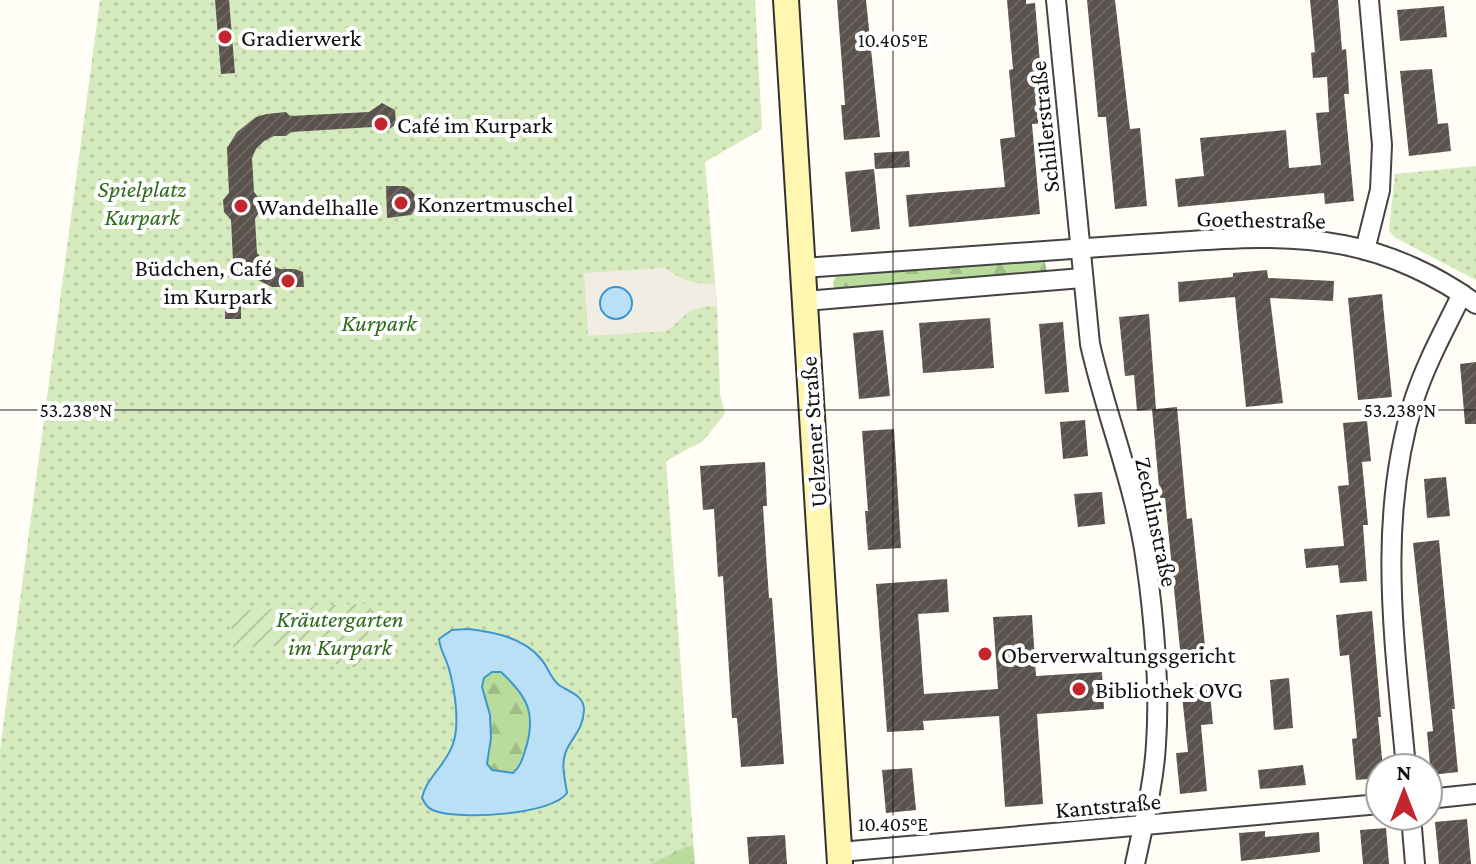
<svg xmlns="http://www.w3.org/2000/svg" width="1476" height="864" viewBox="0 0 1476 864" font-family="'Crimson Pro',serif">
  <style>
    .grass { fill: url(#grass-dots) }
    .forest { fill: url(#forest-firs) }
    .garden { fill: url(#garden-furrows) }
    .plaza { fill: #f1ede2; fill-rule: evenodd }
    .water { fill: #b9e0f7; stroke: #3f96cf; stroke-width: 2; fill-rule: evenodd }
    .building { fill: url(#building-hatch) }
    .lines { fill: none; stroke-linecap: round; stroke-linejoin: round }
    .street-casing { stroke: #444; stroke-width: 22 }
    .secondary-casing { stroke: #333; stroke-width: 28 }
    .street { stroke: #fff; stroke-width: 18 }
    .secondary { stroke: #fff6b0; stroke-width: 24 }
    .ticks { fill: none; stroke: #111; stroke-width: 2; stroke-opacity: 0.45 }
    .poi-dot { fill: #c4262e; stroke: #fff; stroke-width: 3 }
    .labels { text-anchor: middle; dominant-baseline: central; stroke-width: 8; stroke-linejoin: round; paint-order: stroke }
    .poi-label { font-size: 24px; fill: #111; stroke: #fff; text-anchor: start }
    .street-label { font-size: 24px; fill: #111; stroke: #fff }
    .park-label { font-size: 24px; font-style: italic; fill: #2f6b1f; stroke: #fff }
    .ticks-label { font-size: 20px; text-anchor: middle; fill: #111; stroke: #fff; stroke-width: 8; stroke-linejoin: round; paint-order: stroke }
  </style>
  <defs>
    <pattern id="grass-dots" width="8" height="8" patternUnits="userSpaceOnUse" patternTransform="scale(2)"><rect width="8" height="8" fill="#d5ebbd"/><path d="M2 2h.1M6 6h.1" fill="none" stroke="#b6c8a1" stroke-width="1.8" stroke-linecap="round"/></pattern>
    <pattern id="forest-firs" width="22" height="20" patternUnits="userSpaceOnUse" patternTransform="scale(2)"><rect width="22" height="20" fill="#b9dc9c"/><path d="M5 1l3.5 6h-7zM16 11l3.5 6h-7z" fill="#9ebc85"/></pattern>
    <pattern id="garden-furrows" width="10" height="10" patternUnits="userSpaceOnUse" patternTransform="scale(2)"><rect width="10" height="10" fill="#d5ebbd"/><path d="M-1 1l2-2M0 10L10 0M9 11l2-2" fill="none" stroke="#b6c8a1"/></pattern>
    <pattern id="building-hatch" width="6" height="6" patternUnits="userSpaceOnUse" patternTransform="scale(2)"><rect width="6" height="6" fill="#5a524d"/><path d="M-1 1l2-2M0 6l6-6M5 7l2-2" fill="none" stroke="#6d6662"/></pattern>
  </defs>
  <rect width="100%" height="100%" fill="#fffdf5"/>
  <!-- grass -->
  <g class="grass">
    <polygon points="100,0 755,0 762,129 705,162 717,306 720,394 725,414 703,441 666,461 695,864 0,864 0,750"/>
    <polygon points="1476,166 1476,280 1394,237 1389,230 1395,174"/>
  </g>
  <!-- forest -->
  <g class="forest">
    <polygon points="1037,257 1045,261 1047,273 835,290 833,283 836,276 842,272"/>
    <path d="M492,672H501C528,697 537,714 525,751C522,760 520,767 513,773L491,770L487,764L491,738L490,715L482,687L484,678Z"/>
    <polygon points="693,846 695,864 651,864 685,847"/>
  </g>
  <!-- garden -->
  <polygon class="garden" points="372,603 364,668 339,666 325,657 295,645 233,648 230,611"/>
  <!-- plaza -->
  <path class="plaza" d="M665,268L682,279L696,283L715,284L717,306L702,307L690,311L667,331L588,336L584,273ZM612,287L622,288L630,295L631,310L624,317L613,318Z"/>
  <!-- water -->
  <g class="water">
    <circle cx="616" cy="303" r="16"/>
    <path d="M468,629C495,632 524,638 541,659C548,667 551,679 559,685C569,692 584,695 584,710C583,729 574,735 567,749C560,763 565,779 567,793C552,815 460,820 435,811C428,809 425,804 422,798C426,778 446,765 453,744C460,724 455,690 449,669C446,658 440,650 439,639L452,630ZM492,672H501C528,697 537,714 525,751C522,760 520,767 513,773L492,770L487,764L491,738L490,715L482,687L484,678Z"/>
  </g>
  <!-- building -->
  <g class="building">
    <polygon points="215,0 229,0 235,73 221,74"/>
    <polygon points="837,0 866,0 880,137 844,140 841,105 845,105"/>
    <polygon points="1007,0 1026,0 1026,4 1035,3 1045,123 1032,124 1040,214 909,227 906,195 1005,187 1000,139 1015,137 1009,70 1013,69"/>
    <polygon points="1087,0 1115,0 1130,129 1140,128 1147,206 1115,209 1106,117 1098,117"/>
    <polygon points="1310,0 1338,0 1342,50 1346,49 1348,75 1349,94 1344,94 1354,201 1325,204 1324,193 1178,207 1175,179 1204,176 1200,138 1286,130 1289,168 1321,165 1316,113 1329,112 1327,77 1313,78 1311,53 1315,52"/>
    <polygon points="1444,6 1447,37 1400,41 1397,10"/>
    <polygon points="1432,69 1438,124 1448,123 1451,151 1409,156 1400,71"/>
    <polygon points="382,103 395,110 396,124 384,133 373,127 291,132 286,136 274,136 264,141 256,149 252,158 254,192 259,198 260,211 255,219 257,253 265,262 280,269 295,269 303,272 304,287 272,287 252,277 233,261 231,220 224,212 223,200 229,193 227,148 237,132 256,117 267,114 286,112 290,116 369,112"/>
    <polygon points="909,151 910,167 875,169 874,153"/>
    <polygon points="874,169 880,229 851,232 845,172"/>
    <polygon points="386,186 404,186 410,189 415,195 415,210 411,215 387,218"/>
    <polygon points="1267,270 1268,278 1334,281 1333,301 1270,298 1283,403 1246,407 1235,297 1179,302 1178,282 1233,277 1233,273"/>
    <polygon points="1382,294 1392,397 1358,400 1348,298"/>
    <rect x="225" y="305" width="16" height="14"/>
    <polygon points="1149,314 1156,409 1177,407 1187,519 1192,518 1206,656 1181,659 1165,498 1160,498 1152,409 1137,411 1134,375 1125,376 1119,317"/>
    <polygon points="990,318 994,368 923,373 919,323"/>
    <polygon points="1063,322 1069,392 1045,394 1039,324"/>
    <polygon points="883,330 890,396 859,399 853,333"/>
    <polygon points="1476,362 1476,424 1465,424 1460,364"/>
    <polygon points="1085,420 1088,456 1063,459 1060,422"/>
    <polygon points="1367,421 1371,461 1362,462 1368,525 1363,525 1367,581 1340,583 1338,565 1306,568 1304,549 1344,546 1338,486 1349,485 1343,423"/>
    <polygon points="894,429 901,548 868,550 865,511 868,511 862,431"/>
    <polygon points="765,462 767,506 763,506 766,554 769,598 772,598 784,764 741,767 737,718 732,718 723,576 718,577 714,509 703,510 700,466"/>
    <polygon points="1446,477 1450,516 1427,518 1424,479"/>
    <polygon points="1102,492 1105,524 1078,527 1074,494"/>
    <polygon points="1439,540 1455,709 1452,709 1458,772 1431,775 1427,732 1433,731 1413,543"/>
    <polygon points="947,579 949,612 918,614 924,694 998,689 993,617 1032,615 1036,676 1102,672 1104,709 1037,714 1043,804 1005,807 999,716 923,721 924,730 887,732 876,584"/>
    <polygon points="1372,611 1381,717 1378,717 1383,768 1380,768 1380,778 1356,780 1352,739 1357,738 1349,655 1340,656 1336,615"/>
    <polygon points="1289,678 1293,728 1274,730 1270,680"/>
    <polygon points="1209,684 1213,724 1201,725 1207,791 1180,794 1176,753 1188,752 1181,686"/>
    <polygon points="1303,765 1306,785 1260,789 1258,770"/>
    <polygon points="912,768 916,810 886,813 882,770"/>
    <polygon points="1467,819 1471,864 1439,864 1435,822"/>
    <polygon points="1386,828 1389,864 1363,864 1360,830"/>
    <polygon points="1265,831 1265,837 1319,832 1320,852 1241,861 1239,833"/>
    <polygon points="785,835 787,864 749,864 747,837"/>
  </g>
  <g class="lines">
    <!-- street casing -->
    <g class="street-casing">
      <g id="street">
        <path d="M1056,0L1090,344C1106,416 1136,488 1146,562C1154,617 1160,688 1156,744C1154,784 1143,825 1135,864"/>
        <polyline points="1365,250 1380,190 1382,145 1369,0"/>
        <path d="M803,268C916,261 1029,251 1143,244C1209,240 1278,232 1344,245C1391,254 1438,276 1476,304"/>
        <polyline points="805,301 1082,278"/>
        <path d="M1406,768C1395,645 1376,520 1414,400C1426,363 1445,329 1462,294"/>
        <polyline points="1428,799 1476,794"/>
        <polyline points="1411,816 1415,864"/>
        <polyline points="840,852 1380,804"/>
      </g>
    </g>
    <!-- secondary casing -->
    <g class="secondary-casing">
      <polyline id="secondary" points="786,0 840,864"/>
    </g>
    <!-- street -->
    <use href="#street" class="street"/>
    <!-- secondary -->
    <use href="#secondary" class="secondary"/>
  </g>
  <!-- ticks -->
  <path class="ticks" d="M893,0V864M0,410H1476"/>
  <!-- markers -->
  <g class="poi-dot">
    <circle cx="225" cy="37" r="8"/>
    <circle cx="381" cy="124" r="8"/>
    <circle cx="401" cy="203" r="8"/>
    <circle cx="241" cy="206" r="8"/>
    <circle cx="288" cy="281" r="8"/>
    <circle cx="985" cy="654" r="8"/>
    <circle cx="1079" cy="689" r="8"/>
  </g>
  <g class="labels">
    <!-- poi labels -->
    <g class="poi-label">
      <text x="241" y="37">Gradierwerk</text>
      <text x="397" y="124">Café im Kurpark</text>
      <text x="417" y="203">Konzertmuschel</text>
      <text x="257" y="206">Wandelhalle</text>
      <text x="272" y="267" text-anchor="end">Büdchen, Café<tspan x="272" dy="28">im Kurpark</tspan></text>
      <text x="1001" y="654">Oberverwaltungsgericht</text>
      <text x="1095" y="689">Bibliothek OVG</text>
    </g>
    <!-- street labels -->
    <g class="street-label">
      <text transform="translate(1044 127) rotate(-96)">Schillerstraße</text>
      <text transform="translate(1261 219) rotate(1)">Goethestraße</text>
      <text transform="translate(813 432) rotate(-94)">Uelzener Straße</text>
      <text transform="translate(1157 522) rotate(78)">Zechlinstraße</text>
      <text transform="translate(1108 805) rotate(-5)">Kantstraße</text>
    </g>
    <!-- park labels -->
    <g class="park-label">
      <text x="142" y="188">Spielplatz<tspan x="142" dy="28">Kurpark</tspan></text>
      <text x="379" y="322">Kurpark</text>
      <text x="340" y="618">Kräutergarten<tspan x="340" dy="28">im Kurpark</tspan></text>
    </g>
  </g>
  <g class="ticks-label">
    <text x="893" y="47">10.405°E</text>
    <text x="76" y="417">53.238°N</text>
    <text x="1400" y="417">53.238°N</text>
    <text x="893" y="831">10.405°E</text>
  </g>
  <!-- north arrow -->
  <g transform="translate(1404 792)"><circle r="38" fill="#ffffff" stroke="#a0a0a0" stroke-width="2"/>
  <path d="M0-6L14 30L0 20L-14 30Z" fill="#c4262e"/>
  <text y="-12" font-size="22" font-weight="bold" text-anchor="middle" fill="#111111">N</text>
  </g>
</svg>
